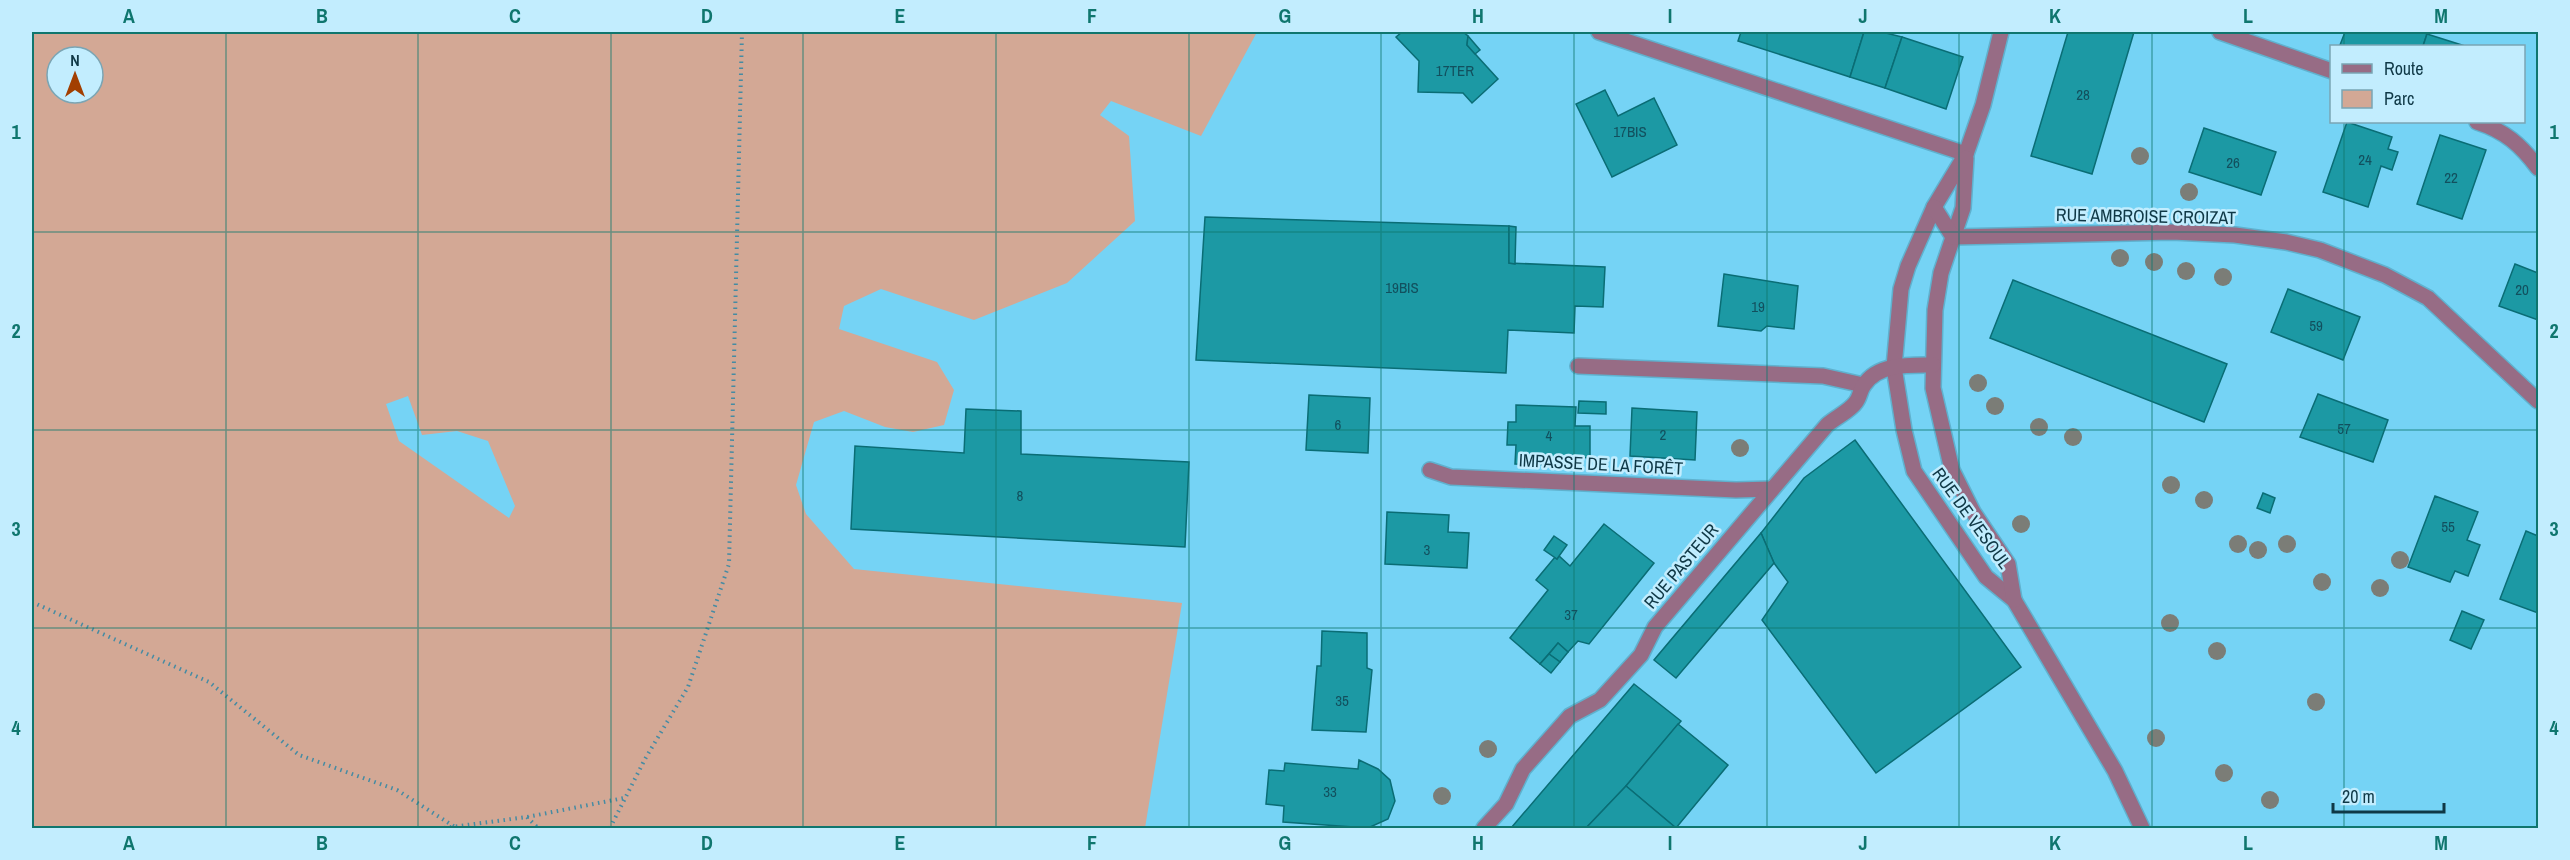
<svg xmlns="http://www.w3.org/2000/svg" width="2570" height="860" viewBox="0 0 2570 860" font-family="'Archivo Narrow',sans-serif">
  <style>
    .green { fill: #d3a895; fill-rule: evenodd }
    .building { fill: #1c99a4; stroke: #0a6d75; stroke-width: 1.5 }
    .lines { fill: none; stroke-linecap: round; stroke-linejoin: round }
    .minor-casing { stroke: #5fb1ce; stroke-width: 18 }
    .path { stroke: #458ba3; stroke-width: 4; stroke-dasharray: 1.5 4.5; stroke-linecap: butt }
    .minor { stroke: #976c85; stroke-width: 15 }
    .tree { fill: #7b7d77 }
    .grid { fill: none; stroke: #0f766e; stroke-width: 1.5; stroke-opacity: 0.55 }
    .labels { text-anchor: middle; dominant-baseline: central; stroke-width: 5; stroke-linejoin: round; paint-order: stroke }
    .number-label { font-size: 15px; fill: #12505e }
    .street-label { font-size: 18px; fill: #0f3846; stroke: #c2edfe }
    .neatline { fill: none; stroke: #0f766e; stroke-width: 2 }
    .grid-label { font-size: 20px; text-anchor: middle; font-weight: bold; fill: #0f766e }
  </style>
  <rect width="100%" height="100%" fill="#75d3f5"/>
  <!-- green -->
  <path class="green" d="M32,32H1257L1201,136L1111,101L1100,115L1129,136L1135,221L1067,283L974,320L881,289L844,306L839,329L937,362L954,390L944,425L913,432L885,427L844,411L814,422L796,485L806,514L854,569L1182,603L1145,828H32ZM57,57H93V93H57ZM408,396L422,435L457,431L488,441L515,506L509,518L399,441L386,404Z"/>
  <!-- building -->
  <g class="building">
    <polygon points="1402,32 1463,32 1468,36 1467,45 1498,79 1472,103 1463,93 1418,92 1419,61 1396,37"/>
    <polygon points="1741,32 1864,32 1850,77 1738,41"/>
    <polygon points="1864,32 1882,32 1902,37 1885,88 1850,77"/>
    <polygon points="2068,32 2134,32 2092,174 2031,156"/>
    <polygon points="2345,32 2421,32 2427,34 2423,46 2343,46 2340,45"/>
    <polygon points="2427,34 2465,46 2423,46"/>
    <polygon points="1468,36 1480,50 1475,54 1467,45"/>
    <polygon points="1902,37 1963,57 1946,109 1885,88"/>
    <polygon points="1605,90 1618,116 1654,98 1677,145 1612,177 1576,104"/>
    <polygon points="2347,122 2392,137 2388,149 2398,152 2392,170 2381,166 2368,207 2323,192"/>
    <polygon points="2204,128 2276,152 2261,195 2189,172"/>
    <polygon points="2440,135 2486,150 2462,219 2417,204"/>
    <polygon points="1205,217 1509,226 1509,263 1605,267 1603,307 1575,306 1574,333 1508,330 1506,373 1196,360"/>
    <polygon points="1509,226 1516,227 1515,264 1509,263"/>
    <polygon points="2515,264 2538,273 2538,320 2499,306"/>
    <polygon points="1724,274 1798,286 1794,329 1767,326 1761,331 1718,326"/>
    <polygon points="2013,280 2227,364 2204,422 1990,338"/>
    <polygon points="2288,289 2360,317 2343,360 2271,332"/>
    <polygon points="2318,394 2388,420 2373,462 2300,437"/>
    <polygon points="1309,395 1370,398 1368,453 1306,450"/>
    <polygon points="1579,401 1606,402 1606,414 1578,413"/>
    <polygon points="1516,405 1576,407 1575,426 1590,426 1590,458 1575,457 1575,465 1515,464 1516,445 1507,445 1508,422 1516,422"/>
    <polygon points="1632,408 1697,412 1695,460 1630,456"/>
    <polygon points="966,409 1021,411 1021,454 1189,462 1185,547 851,529 855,446 964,453"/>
    <polygon points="1855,440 2021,667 1876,773 1762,620 1788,582 1774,563 1761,533 1804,478"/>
    <polygon points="2263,493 2275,498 2270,513 2257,508"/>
    <polygon points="2435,496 2478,512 2467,540 2480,545 2468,576 2455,571 2450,582 2408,567"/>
    <polygon points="1387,512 1449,515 1448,532 1469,533 1467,568 1385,564"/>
    <polygon points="1604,524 1654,563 1589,644 1578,641 1568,652 1558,643 1540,664 1510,638 1548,590 1536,580 1555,557 1557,559 1559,556 1570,566"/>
    <polygon points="2526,531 2538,536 2538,613 2500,599"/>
    <polygon points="1761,533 1774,563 1676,678 1654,660"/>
    <polygon points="1554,536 1567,545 1557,559 1544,550"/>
    <polygon points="2462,611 2484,620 2471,649 2450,640"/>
    <polygon points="1322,631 1367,633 1367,668 1372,670 1366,732 1312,730 1317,666 1321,666"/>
    <polygon points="1558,643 1568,652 1560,662 1549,654"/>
    <polygon points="1549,654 1560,662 1551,673 1540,664"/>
    <polygon points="1634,684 1681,721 1626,786 1586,828 1511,828"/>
    <polygon points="1678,724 1728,765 1676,828 1626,786"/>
    <polygon points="1359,760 1378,769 1390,780 1395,801 1388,819 1368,828 1283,822 1284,806 1266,804 1269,770 1284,771 1285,763 1358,769"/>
    <polygon points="1626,786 1676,828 1586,828"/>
  </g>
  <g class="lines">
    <!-- minor casing -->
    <g class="minor-casing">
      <g id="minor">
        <polyline points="1599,32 1966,154"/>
        <polyline points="2001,32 1983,105 1966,154 1934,207 1908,266 1901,289 1894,367 1904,430 1914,471 1986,577 2014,600 2115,771 2142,828"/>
        <polyline points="2220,32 2332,71"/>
        <path d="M2477,122C2505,131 2521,145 2538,168"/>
        <polyline points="1966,158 1963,208 1941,273 1935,310 1933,388 1952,470 1973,512 2008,564 2014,600"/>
        <polyline points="1934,207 1953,237 2172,232 2235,235 2286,242 2320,250 2385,275 2428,298 2538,401"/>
        <polyline points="1578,366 1823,376 1863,385"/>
        <polyline points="1430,470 1451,477 1736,490 1771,489"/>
        <path d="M1484,828L1506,804L1523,769L1570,716L1600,700L1641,655L1655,627L1827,425C1836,417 1850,411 1856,402C1860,397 1860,390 1864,385C1878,363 1910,365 1933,365"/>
      </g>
    </g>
    <!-- path -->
    <g class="path">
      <polyline points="32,602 209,682 299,755 397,790 455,827"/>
      <polyline points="527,817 538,828"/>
      <polyline points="444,828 527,817 624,798"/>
      <polyline points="610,828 645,759 688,687 729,564 742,32"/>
    </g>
    <!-- minor -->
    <use href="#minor" class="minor"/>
  </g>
  <!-- trees -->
  <g class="tree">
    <circle cx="2140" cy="156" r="9"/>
    <circle cx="2189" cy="192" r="9"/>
    <circle cx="2120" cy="258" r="9"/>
    <circle cx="2154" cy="262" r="9"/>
    <circle cx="2186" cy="271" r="9"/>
    <circle cx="2223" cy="277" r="9"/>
    <circle cx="1978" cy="383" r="9"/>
    <circle cx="1995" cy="406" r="9"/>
    <circle cx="2039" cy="427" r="9"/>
    <circle cx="2073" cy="437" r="9"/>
    <circle cx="1740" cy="448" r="9"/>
    <circle cx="2171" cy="485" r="9"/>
    <circle cx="2204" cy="500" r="9"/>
    <circle cx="2021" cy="524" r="9"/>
    <circle cx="2238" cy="544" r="9"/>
    <circle cx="2287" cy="544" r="9"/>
    <circle cx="2258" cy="550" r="9"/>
    <circle cx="2400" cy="560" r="9"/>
    <circle cx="2322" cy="582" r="9"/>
    <circle cx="2380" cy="588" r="9"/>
    <circle cx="2170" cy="623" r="9"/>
    <circle cx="2217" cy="651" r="9"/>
    <circle cx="2316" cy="702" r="9"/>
    <circle cx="2156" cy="738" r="9"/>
    <circle cx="1488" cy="749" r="9"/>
    <circle cx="2224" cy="773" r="9"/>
    <circle cx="1442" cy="796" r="9"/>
    <circle cx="2270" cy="800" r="9"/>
  </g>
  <!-- grid -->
  <path class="grid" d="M226,32V828M418,32V828M611,32V828M803,32V828M996,32V828M1189,32V828M1381,32V828M1574,32V828M1767,32V828M1959,32V828M2152,32V828M2344,32V46M2344,122V828M32,232H2538M32,430H2538M32,628H2538"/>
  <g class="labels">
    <!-- number labels -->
    <g class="number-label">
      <text x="1455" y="70">17TER</text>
      <text x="2083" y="94">28</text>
      <text x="1630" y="131">17BIS</text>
      <text x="2365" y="159">24</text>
      <text x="2233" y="162">26</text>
      <text x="2451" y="177">22</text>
      <text x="1402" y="287">19BIS</text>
      <text x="2522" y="289">20</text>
      <text x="1758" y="306">19</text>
      <text x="2316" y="325">59</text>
      <text x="1338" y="424">6</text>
      <text x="2344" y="428">57</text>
      <text x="1663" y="434">2</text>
      <text x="1549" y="435">4</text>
      <text x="1020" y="495">8</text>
      <text x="2448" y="526">55</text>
      <text x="1427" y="549">3</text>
      <text x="1571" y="614">37</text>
      <text x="1342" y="700">35</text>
      <text x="1330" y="791">33</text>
    </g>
    <!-- street labels -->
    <g class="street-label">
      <text transform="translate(2146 216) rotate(1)">RUE AMBROISE CROIZAT</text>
      <text transform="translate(1601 464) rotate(3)">IMPASSE DE LA FORÊT</text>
      <text transform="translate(1972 518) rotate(54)">RUE DE VESOUL</text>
      <text transform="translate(1681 566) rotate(-50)">RUE PASTEUR</text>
    </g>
  </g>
  <!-- border -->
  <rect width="2570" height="860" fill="none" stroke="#c2edfe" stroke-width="66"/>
  <!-- legend -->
  <rect x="2330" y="45" width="195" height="78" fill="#c2edfe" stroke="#7aa5b4" stroke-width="1.5"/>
  <rect x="2342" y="64" width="30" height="9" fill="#976c85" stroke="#7aa5b4" stroke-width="1.5"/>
  <text x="2384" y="75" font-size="18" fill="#0f3846">Route</text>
  <rect x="2342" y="90" width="30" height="18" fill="#d3a895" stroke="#7aa5b4" stroke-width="1.5"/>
  <text x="2384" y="105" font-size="18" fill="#0f3846">Parc</text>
  <!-- north arrow -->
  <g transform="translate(75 75)"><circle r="28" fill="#c2edfe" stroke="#7aa5b4" stroke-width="1.5"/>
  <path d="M0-4.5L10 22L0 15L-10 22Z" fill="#a23f01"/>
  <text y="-9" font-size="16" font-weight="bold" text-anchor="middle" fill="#0f3846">N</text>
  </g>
  <!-- scale -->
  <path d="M2333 803v9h111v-9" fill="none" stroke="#0f3846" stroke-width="3"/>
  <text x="2342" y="803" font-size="18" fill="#0f3846" stroke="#c2edfe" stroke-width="4.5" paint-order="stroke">20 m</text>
  <rect x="33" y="33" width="2504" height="794" class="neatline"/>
  <g class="grid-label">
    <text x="129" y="23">A</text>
    <text x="322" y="23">B</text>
    <text x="515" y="23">C</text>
    <text x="707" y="23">D</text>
    <text x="900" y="23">E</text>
    <text x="1092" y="23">F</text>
    <text x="1285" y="23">G</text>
    <text x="1478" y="23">H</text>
    <text x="1670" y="23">I</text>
    <text x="1863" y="23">J</text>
    <text x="2055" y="23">K</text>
    <text x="2248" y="23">L</text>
    <text x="2441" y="23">M</text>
    <text x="16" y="139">1</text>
    <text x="2554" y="139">1</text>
    <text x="16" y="338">2</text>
    <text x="2554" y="338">2</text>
    <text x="16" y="536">3</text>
    <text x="2554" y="536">3</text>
    <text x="16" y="735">4</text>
    <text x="2554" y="735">4</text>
    <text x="129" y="850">A</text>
    <text x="322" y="850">B</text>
    <text x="515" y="850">C</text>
    <text x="707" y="850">D</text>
    <text x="900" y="850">E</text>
    <text x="1092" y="850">F</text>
    <text x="1285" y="850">G</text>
    <text x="1478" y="850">H</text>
    <text x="1670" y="850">I</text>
    <text x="1863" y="850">J</text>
    <text x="2055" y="850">K</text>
    <text x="2248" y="850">L</text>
    <text x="2441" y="850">M</text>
  </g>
</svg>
